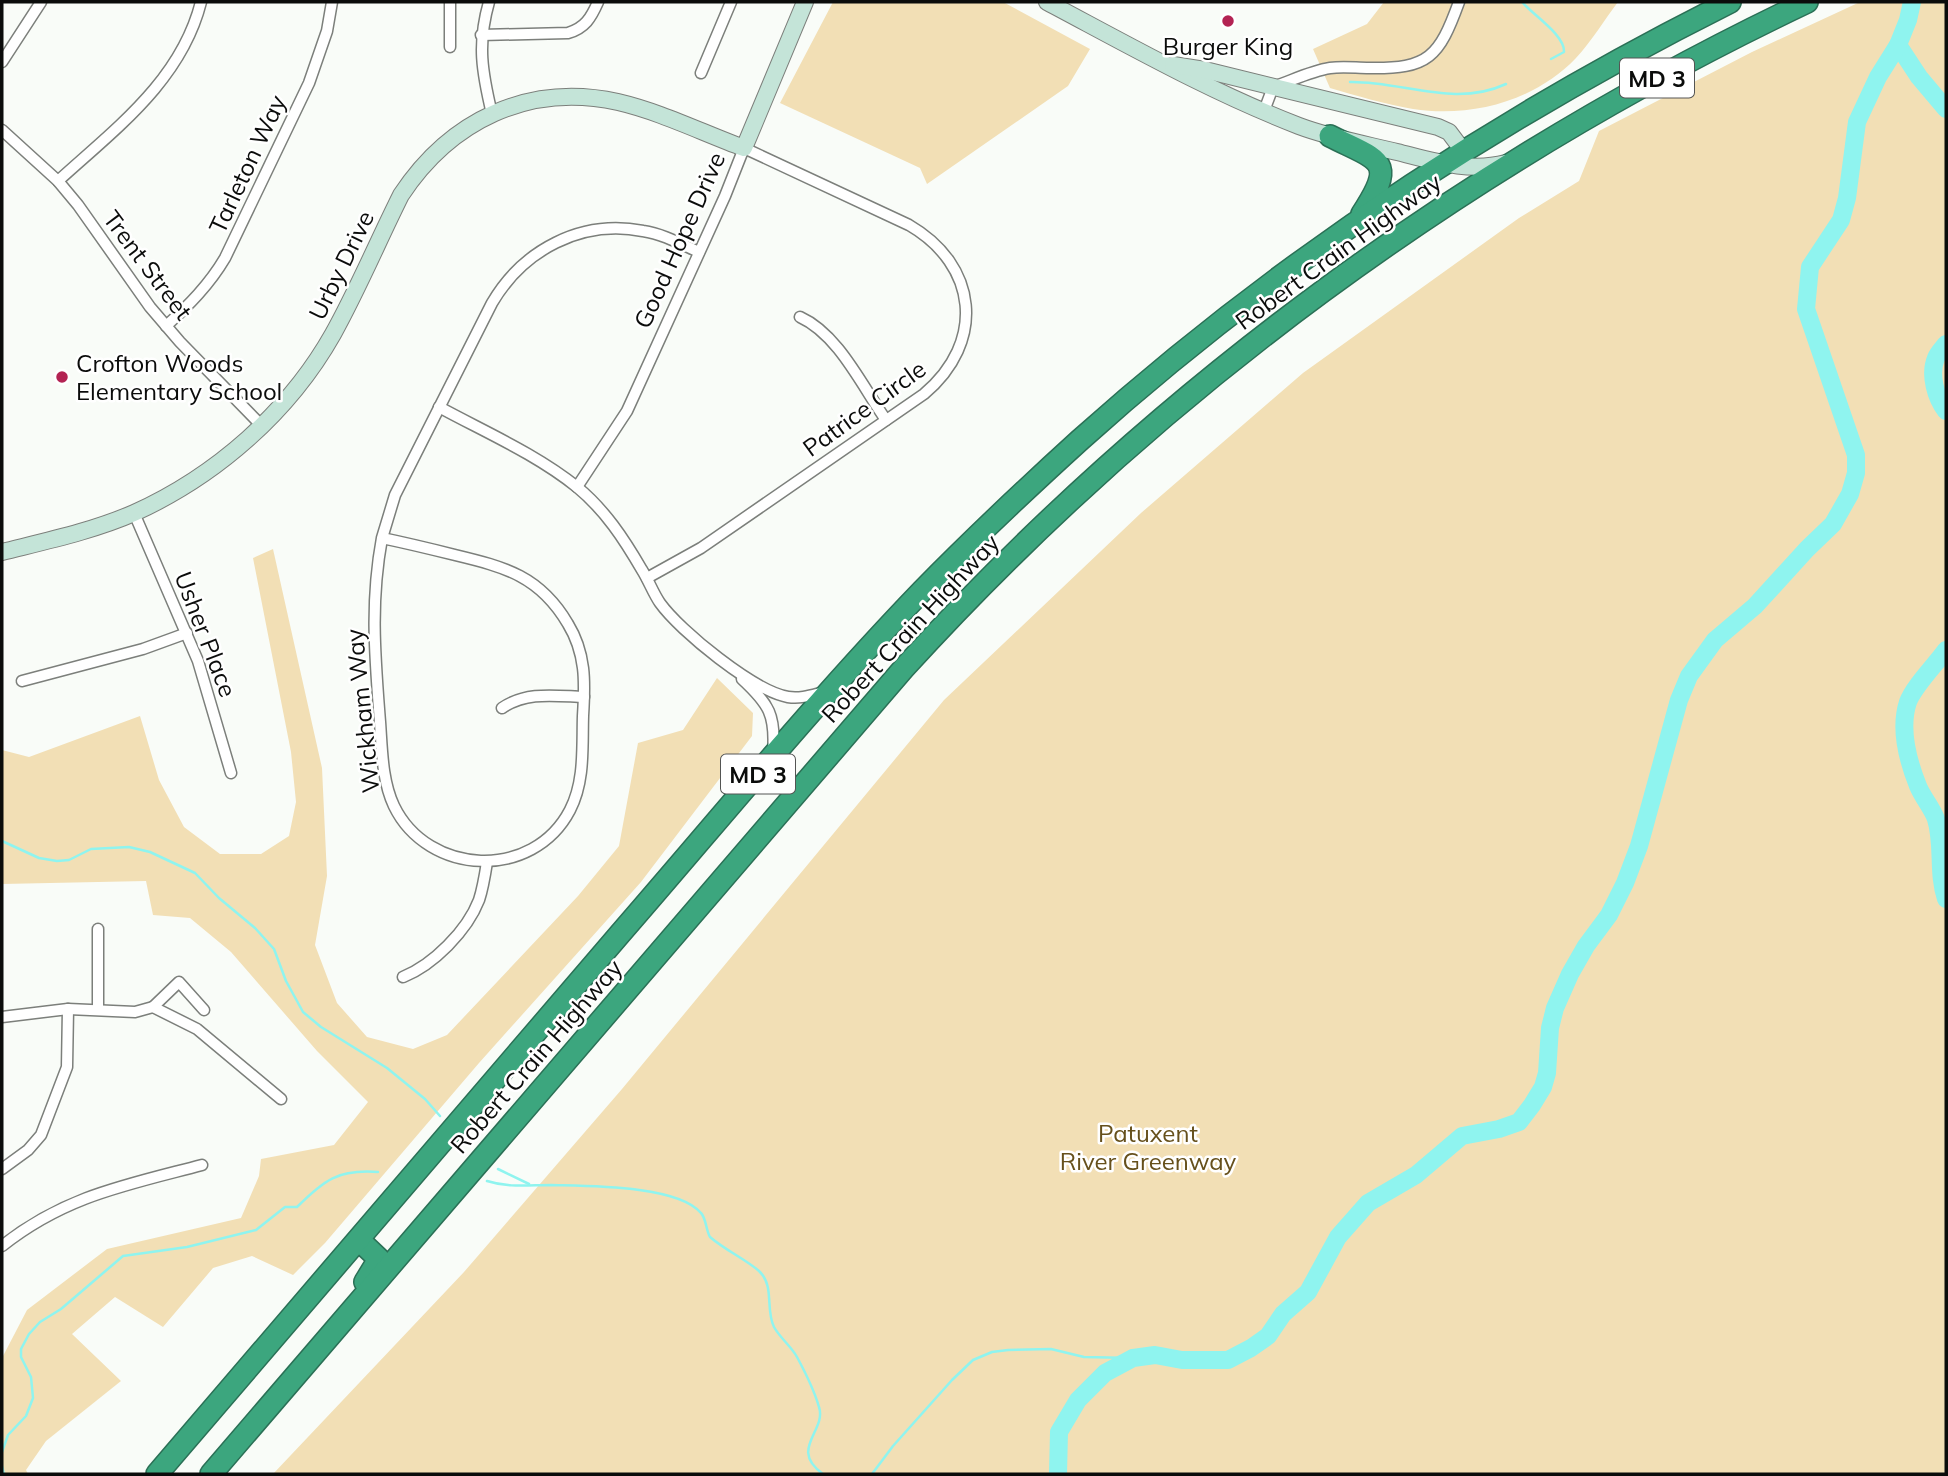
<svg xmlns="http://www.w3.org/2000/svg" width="1948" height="1476" viewBox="0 0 1948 1476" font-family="Mulish,sans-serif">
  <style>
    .green { fill: #f2dfb5 }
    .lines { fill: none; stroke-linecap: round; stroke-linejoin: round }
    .stream { stroke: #8ff4ef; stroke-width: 2.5 }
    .river { stroke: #8ff4ef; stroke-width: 18 }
    .street-casing { stroke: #7c7f7b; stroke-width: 13 }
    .secondary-casing { stroke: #7c7f7b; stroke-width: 18 }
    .highway-casing { stroke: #2b7056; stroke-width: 24 }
    .street { stroke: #fff; stroke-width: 10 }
    .secondary { stroke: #c4e4d8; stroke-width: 16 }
    .highway { stroke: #3ca67e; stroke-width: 21 }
    .poi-dot { fill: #b32353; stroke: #fff; stroke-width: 2.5 }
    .labels { text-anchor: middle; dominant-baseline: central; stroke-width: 5; stroke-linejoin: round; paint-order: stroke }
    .shield { fill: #fff; stroke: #545554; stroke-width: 2 }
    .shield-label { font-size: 23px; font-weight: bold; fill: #0b0c0b }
    .poi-label { font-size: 24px; fill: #0b0c0b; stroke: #fff }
    .street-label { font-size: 24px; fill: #0b0c0b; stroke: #fff }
    .park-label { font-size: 24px; fill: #66501b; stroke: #fff }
  </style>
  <rect width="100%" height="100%" fill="#f9fcf8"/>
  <!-- green -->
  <g class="green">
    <polygon points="833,2 1003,2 1090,49 1068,86 927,184 920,168 780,103"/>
    <path d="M1384,2H1618C1604,20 1592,41 1576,58C1535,101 1471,118 1413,109C1385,104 1357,96 1330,88L1313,49L1367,24Z"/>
    <polygon points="1860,2 1946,2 1946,1474 273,1474 464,1272 622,1089 944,700 1141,513 1303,373 1519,218 1579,181 1599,131 1752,52"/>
    <polygon points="273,549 322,768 327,876 315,945 337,1003 367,1037 413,1049 447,1035 578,896 619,846 638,743 683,730 717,678 753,713 752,736 641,882 479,1063 325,1243 293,1275 252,1256 213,1268 163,1327 115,1297 72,1334 121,1381 46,1441 26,1470 28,1474 2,1474 2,1358 27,1310 107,1249 241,1218 259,1176 261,1159 334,1145 368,1102 317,1051 231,952 190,918 153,915 146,881 2,884 2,750 29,757 140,716 159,780 184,827 220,854 261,854 289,836 296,802 291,752 253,558"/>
  </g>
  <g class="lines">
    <!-- stream -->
    <g class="stream">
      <path d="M1522,2C1533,15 1565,35 1564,52L1551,59"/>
      <path d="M1350,82C1403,81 1454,108 1506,84"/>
      <polyline points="2,841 39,858 57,861 69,860 91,849 129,847 150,852 195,873 219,898 255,928 274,949 286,981 303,1012 321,1027 387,1068 425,1099 440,1116"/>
      <polyline points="498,1169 529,1184"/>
      <path d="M487,1181C509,1188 529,1185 551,1185C587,1186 678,1185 701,1213C706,1218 706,1230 710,1237C725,1250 745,1259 759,1271C775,1286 765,1309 774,1327C780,1338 791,1346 797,1357C804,1370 815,1393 819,1407C827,1431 788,1449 823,1474"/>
      <path d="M2,1452L8,1435L26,1416L33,1398L31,1377L21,1357V1349L29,1334L40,1322L61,1309L123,1256L187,1247L256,1230L285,1207H297C324,1180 338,1169 378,1172"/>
      <polyline points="2,1466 4,1474"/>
      <polyline points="872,1474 893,1446 952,1380 973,1360 992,1352 1008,1350 1051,1349 1084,1357 1133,1358"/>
    </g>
    <!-- river -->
    <g class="river">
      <polyline points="1898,45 1919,77 1946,109"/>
      <path d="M1946,344C1943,348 1938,353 1936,358C1929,375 1936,398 1946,411"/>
      <path d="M1946,650C1936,664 1914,686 1908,702C1899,729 1908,761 1918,786C1923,798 1932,808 1936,819C1944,845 1937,872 1946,899"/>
      <polyline points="1058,1474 1059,1432 1078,1400 1105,1373 1133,1358 1155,1355 1182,1360 1228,1360 1251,1348 1268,1336 1283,1314 1308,1292 1338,1237 1368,1203 1416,1175 1462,1136 1499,1129 1519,1122 1532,1105 1543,1087 1547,1073 1550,1028 1555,1008 1570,974 1586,946 1609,915 1625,883 1639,846 1679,700 1689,676 1715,640 1755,606 1807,549 1833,524 1850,494 1856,473 1856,455 1806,309 1810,267 1841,220 1847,198 1857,122 1878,77 1898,45 1908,20 1912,2"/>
    </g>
    <!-- street casing -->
    <g class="street-casing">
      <g id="street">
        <path d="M489,2C477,44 482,72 492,114"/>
        <path d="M481,35L568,33C585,28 591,18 598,2"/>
        <polyline points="450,47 450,2"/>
        <polyline points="2,62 41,2"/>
        <polyline points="701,73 731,2"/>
        <path d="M1264,111L1273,87C1291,81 1311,71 1330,68C1343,66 1356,68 1369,68C1429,69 1439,57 1459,2"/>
        <polyline points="2,130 58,181 78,205 150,307 180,342 262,426"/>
        <path d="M58,181C115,129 181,81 201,2"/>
        <path d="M800,317C838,334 862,386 886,420"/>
        <path d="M166,326C189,305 209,285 225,258L309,83L327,31L332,2"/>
        <path d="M439,407C485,432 536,454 577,487C605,510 624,539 642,570C649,581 653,593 660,603C680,631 754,691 788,697C801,699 812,695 824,692"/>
        <path d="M577,487L627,411L725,196L744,148L909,225C978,265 986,342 924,394L701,548L647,578"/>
        <polyline points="134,513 198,661 231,773"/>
        <path d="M382,538C370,603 375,657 380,722C382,749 382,781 394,806C428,876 533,881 570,810C585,781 582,747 583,716C584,700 585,684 583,668C581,652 576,637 568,624C540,576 505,567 455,555C431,549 406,543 382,538L395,495L492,303C523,250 581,219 643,231C663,234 681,244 699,252"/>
        <path d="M742,679C769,704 776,715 773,753"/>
        <polyline points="22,681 143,649 187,633"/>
        <path d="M502,708C527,691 555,696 584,697"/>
        <path d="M403,977C433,965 467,931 479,900C483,888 485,875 487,862"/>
        <polyline points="153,1007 179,982 204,1010"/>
        <polyline points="98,1009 98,929"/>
        <polyline points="2,1017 68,1009 135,1012 153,1007 197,1029 281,1099"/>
        <polyline points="2,1169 28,1150 41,1135 67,1067 68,1009"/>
        <path d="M2,1246C65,1196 126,1185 202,1165"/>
      </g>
    </g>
    <!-- secondary casing -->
    <g class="secondary-casing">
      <g id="secondary">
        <path d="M1047,2C1130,46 1211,92 1299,126C1331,138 1364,144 1397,152C1433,161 1469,173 1506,163"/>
        <polyline points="1173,65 1205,70 1438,127 1449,132 1464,152"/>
        <path d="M2,552C46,541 93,531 134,513C216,476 289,412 333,334C358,289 378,241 401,195C450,121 528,82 618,102C661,112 703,133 744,148L805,2"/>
      </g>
    </g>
    <!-- highway casing -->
    <g class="highway-casing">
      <g id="highway">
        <path d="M1330,136C1379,161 1398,159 1362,214"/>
        <polyline points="359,1240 379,1259 365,1282"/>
        <path d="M157,1474C311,1295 465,1115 619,935C719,820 816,701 922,591C973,539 1026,489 1080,440C1275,265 1496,119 1730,2"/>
        <path d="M211,1474L904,668C1158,389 1466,164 1807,2"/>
      </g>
    </g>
    <!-- street -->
    <use href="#street" class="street"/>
    <!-- secondary -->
    <use href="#secondary" class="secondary"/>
    <!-- highway -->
    <use href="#highway" class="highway"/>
  </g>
  <!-- markers -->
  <g class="poi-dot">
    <circle cx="1228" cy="21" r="7"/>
    <circle cx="62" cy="377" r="7"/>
  </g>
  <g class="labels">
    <!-- shield labels -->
    <g class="shield">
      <rect x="1620" y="58.5" width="74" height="39" rx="5"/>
      <rect x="721" y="754.5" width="74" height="39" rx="5"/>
    </g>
    <g class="shield-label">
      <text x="1657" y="78">MD 3</text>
      <text x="758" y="774">MD 3</text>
    </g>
    <!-- poi labels -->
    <g class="poi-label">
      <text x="1228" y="46">Burger King</text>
      <text x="76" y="363" text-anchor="start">Crofton Woods<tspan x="76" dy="28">Elementary School</tspan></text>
    </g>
    <!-- street labels -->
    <g class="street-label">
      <text transform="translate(247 164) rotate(-65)">Tarleton Way</text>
      <text transform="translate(679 240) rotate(-66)">Good Hope Drive</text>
      <text transform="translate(1338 251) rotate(-36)">Robert Crain Highway</text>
      <text transform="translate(148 265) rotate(53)">Trent Street</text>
      <text transform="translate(341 265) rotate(-64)">Urby Drive</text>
      <text transform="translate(864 408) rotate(-36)">Patrice Circle</text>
      <text transform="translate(910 628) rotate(-47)">Robert Crain Highway</text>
      <text transform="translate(206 634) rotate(69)">Usher Place</text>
      <text transform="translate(362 711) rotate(-96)">Wickham Way</text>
      <text transform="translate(536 1056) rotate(-49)">Robert Crain Highway</text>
    </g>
    <!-- park labels -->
    <g class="park-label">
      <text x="1148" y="1133">Patuxent<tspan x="1148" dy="28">River Greenway</tspan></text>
    </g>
  </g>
  <!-- border -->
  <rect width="1948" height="1476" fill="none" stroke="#0b0c0b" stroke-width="7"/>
</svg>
